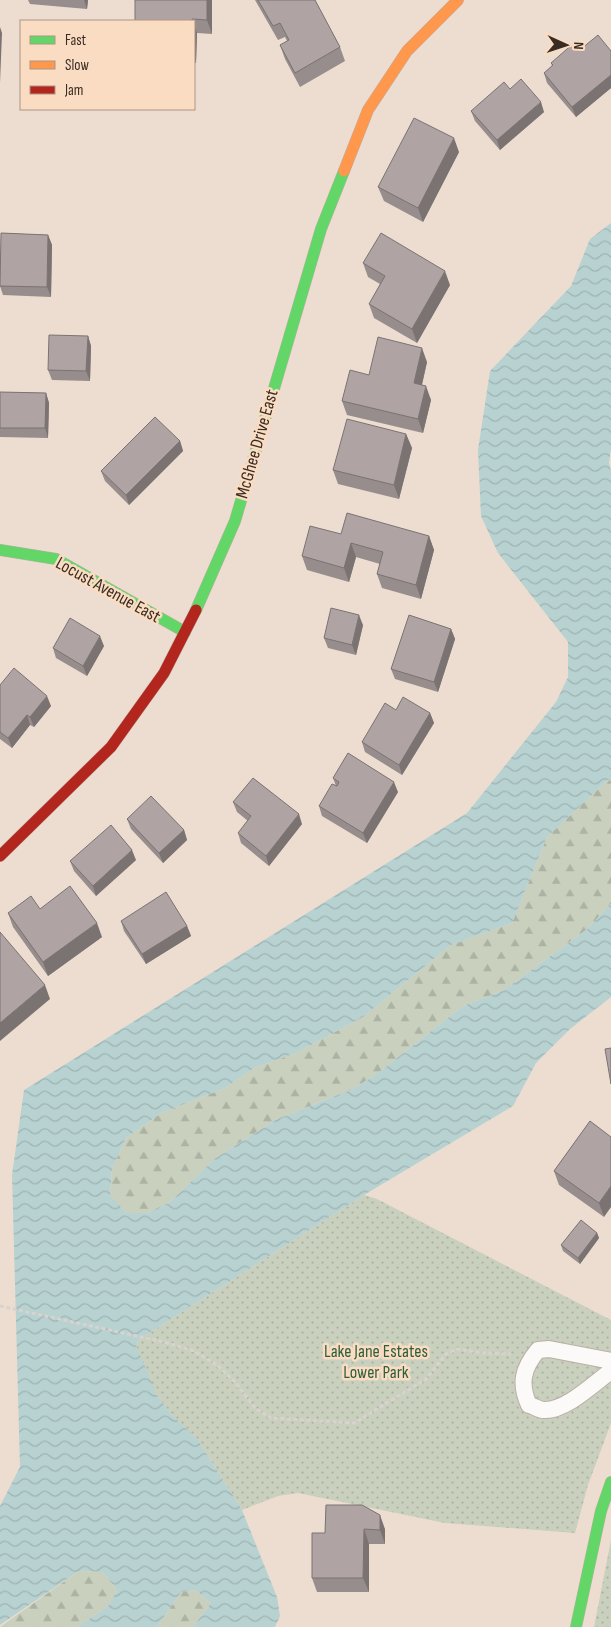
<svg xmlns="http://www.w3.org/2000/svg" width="611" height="1627" viewBox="0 0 611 1627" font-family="'Sofia Sans Condensed',sans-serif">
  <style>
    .forest { fill: url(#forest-firs) }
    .park { fill: url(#park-dots) }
    .water { fill: url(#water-waves) }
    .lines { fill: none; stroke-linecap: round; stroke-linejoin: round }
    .lane-casing { stroke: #bcafa5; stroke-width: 18 }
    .fast-casing { stroke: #bcafa5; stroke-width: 12 }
    .slow-casing { stroke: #bcafa5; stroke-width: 12 }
    .jam-casing { stroke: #bcafa5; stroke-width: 12 }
    .path { stroke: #d8d3cf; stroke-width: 3; stroke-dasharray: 4 2.5; stroke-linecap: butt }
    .lane { stroke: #fcfaf8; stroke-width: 16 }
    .fast { stroke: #63d668; stroke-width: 11 }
    .slow { stroke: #ff974d; stroke-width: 11 }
    .jam { stroke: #b3261e; stroke-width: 11 }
    .wall { fill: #968d8c }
    .shaded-wall { fill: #7a7372 }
    .building { fill: #afa4a3; stroke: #7a7372 }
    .labels { text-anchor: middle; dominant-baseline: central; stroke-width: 5; stroke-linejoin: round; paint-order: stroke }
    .street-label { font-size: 18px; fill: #382c23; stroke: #fadcc3 }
    .park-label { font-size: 18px; fill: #2e5f3c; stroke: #fadcc3 }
  </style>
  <defs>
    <pattern id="forest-firs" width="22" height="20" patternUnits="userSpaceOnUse" patternTransform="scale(1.25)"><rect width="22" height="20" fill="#c9d0be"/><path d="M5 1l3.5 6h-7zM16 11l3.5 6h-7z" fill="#adb3a3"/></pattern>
    <pattern id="park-dots" width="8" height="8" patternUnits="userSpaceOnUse" patternTransform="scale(1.25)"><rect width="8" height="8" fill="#c9d0be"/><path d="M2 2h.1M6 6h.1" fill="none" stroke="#adb3a3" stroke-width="1.8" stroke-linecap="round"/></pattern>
    <pattern id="water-waves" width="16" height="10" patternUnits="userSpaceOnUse" patternTransform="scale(1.25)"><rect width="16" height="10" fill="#b7d2d1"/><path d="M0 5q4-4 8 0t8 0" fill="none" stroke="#9eb4b3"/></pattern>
  </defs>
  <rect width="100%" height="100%" fill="#edddd0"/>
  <!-- forest -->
  <g class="forest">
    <polygon points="608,780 611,781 611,904 586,930 504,990 463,1006 378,1073 353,1089 277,1119 214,1159 170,1202 147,1213 127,1213 110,1195 112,1169 126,1138 161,1113 225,1088 254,1068 296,1053 363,1017 451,945 512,923 547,837"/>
    <polygon points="79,1571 103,1572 117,1590 108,1606 77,1627 0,1627"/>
    <polygon points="195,1590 211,1603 193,1627 157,1627 181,1592"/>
  </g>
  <!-- park -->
  <g class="park">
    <polygon points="364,1195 377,1199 611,1320 611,1423 588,1485 575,1533 445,1523 298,1493 278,1496 242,1510 198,1440 171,1414 157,1395 136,1350 136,1345 140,1339"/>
    <polygon points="611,1540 611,1627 594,1627"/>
  </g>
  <!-- water -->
  <polygon class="water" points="611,223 611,448 609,463 611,471 611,781 608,780 547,837 512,923 451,945 363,1017 296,1053 254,1068 225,1088 161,1113 126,1138 112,1169 110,1195 127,1213 147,1213 170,1202 214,1159 277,1119 353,1089 378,1073 463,1006 504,990 586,930 611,904 611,997 570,1029 536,1063 513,1106 364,1195 140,1339 136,1345 157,1395 171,1414 198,1440 242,1510 277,1597 280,1616 275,1627 193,1627 211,1603 195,1590 181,1592 157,1627 77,1627 108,1606 117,1590 103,1572 79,1571 0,1625 0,1506 20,1467 12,1175 24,1090 467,813 556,702 568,677 568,642 498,553 481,516 478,450 490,371 571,286 590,239"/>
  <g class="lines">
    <!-- lane casing -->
    <g class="lane-casing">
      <path id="lane" d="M611,1361L549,1349L538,1350C523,1368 519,1383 529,1405C534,1406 539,1410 544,1410C566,1411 594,1383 611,1371"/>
    </g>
    <!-- fast casing -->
    <g class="fast-casing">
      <g id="fast">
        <polyline points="0,550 56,559 185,632"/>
        <polyline points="196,610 235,521 321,229 344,171"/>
        <polyline points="576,1627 601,1511 611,1482"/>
      </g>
    </g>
    <!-- slow casing -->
    <g class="slow-casing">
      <polyline id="slow" points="344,171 368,110 407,51 458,0"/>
    </g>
    <!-- jam casing -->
    <g class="jam-casing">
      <polyline id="jam" points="0,856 111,747 164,673 196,610"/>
    </g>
    <!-- path -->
    <polyline class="path" points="0,1306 164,1342 194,1351 217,1365 235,1382 256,1409 271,1418 354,1423 426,1379 446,1354 457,1349 483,1353 511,1354"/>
    <!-- lane -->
    <use href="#lane" class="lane"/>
    <!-- fast -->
    <use href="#fast" class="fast"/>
    <!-- slow -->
    <use href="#slow" class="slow"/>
    <!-- jam -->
    <use href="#jam" class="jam"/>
  </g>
  <!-- wall -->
  <g class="wall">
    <polygon points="28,0 88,0 87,9 30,4"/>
    <polygon points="135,0 212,0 212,34 197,33 196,63 194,63 194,21 135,21"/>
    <polygon points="255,0 315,0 340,47 345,61 300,87 285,59 280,45 287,41 285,37 278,40"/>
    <polygon points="581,49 611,51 611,88 576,117 547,83 544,73 552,66 551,63"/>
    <polygon points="510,89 544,112 500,150 475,121 471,111"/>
    <polygon points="459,152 423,222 384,201 378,187"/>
    <polygon points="1,233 48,235 52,245 51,297 3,295 0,286"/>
    <polygon points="363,263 450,285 417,343 374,318 369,304 380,284 368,277"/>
    <polygon points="88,336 91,346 90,381 52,380 48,370"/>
    <polygon points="427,362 422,385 431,400 423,433 347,415 342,401 369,375"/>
    <polygon points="0,392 46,393 49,403 48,438 0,437"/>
    <polygon points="406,434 412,448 399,499 338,484 333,470"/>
    <polygon points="180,441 183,451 129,505 105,481 101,471"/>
    <polygon points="341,534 429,536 434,550 421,599 382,588 377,574 380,564 356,557 349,582 307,570 302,556"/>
    <polygon points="363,625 356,655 328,648 324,638"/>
    <polygon points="451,629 455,639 438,692 395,679 391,669"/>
    <polygon points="104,646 87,676 56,658 53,648"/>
    <polygon points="0,685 51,706 34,727 30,725 12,748 0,739"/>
    <polygon points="396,710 430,713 434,723 402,775 365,752 362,742"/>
    <polygon points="333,778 398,792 367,843 322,816 319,806 336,786"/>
    <polygon points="233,802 302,824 269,866 241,843 238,833 248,821 237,812"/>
    <polygon points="127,819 184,830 187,840 163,863 131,829"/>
    <polygon points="136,860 96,896 74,871 70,861"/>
    <polygon points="40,909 102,937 48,976 13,927 8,913"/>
    <polygon points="121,921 187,926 191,936 146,964 124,931"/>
    <polygon points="590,1121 604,1217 559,1185 554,1171"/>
    <polygon points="597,1233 599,1238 580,1264 563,1251 561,1245"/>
    <polygon points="326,1505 385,1529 385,1544 369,1544 369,1592 317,1592 312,1578 325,1533"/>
  </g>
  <!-- shaded-wall -->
  <g class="shaded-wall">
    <polygon points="84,0 88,0 87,9"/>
    <polygon points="207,0 212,0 212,34 207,20"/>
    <polygon points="194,25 197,33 196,63 194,56"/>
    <polygon points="0,27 2,33 0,83"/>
    <polygon points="611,75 611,88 576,117 572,107"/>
    <polygon points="541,102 544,112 500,150 497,140"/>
    <polygon points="454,138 459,152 423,222 418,208"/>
    <polygon points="48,235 52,245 51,297 47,287"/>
    <polygon points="445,271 450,285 417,343 412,329"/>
    <polygon points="88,336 91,346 90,381 86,371"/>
    <polygon points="422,348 427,362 419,397 414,383"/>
    <polygon points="426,386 431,400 423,433 418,419"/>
    <polygon points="46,393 49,403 48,438 45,428"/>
    <polygon points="406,434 412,448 399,499 394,485"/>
    <polygon points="180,441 183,451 129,505 126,495"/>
    <polygon points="429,536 434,550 421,599 416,585"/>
    <polygon points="351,543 356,557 349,582 344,568"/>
    <polygon points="359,615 363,625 356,655 352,645"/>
    <polygon points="451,629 455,639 438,692 434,682"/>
    <polygon points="100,636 104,646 87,676 83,666"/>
    <polygon points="47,696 51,706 34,727 30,717"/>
    <polygon points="430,713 434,723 402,775 399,765"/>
    <polygon points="27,715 30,725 12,748 8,738"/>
    <polygon points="394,782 398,792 367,843 363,833"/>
    <polygon points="299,814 302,824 269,866 266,856"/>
    <polygon points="184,830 187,840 163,863 159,853"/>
    <polygon points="132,850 136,860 96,896 93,886"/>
    <polygon points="97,923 102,937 48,976 43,962"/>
    <polygon points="187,926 191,936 146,964 142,954"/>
    <polygon points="45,985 50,999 0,1041 0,1023"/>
    <polygon points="611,1186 611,1207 604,1217 599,1203"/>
    <polygon points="597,1233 599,1238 580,1264 578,1258"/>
    <polygon points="380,1515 385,1529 385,1544 380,1530"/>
    <polygon points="364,1529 369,1544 369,1592 363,1578"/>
  </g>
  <!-- building -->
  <g class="building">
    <polygon points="135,0 207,0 207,20 192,19 192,21 135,21"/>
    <polygon points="258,0 315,0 340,47 295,73 280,45 289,40 280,23 273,26"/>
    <polygon points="598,35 611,51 611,75 572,107 544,73 553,65 551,63 575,42 581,49"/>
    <polygon points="521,79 541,102 497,140 471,111 504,82 510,89"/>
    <polygon points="414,118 454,138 418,208 378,187"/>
    <polygon points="1,233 48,235 47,287 0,286"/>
    <polygon points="381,233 445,271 412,329 369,304 385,276 363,263"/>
    <polygon points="49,335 88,336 86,371 48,370"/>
    <polygon points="378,337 422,348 414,383 426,386 418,419 342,401 350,370 369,375"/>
    <polygon points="0,392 46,393 45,428 0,428"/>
    <polygon points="155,417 180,441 126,495 101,471"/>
    <polygon points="347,419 406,434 394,485 333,470"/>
    <polygon points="347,513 429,536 416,585 377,574 383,552 351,543 344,568 302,556 310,526 341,534"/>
    <polygon points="331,608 359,615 352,645 324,638"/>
    <polygon points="409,615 451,629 434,682 391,669"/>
    <polygon points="70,618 100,636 83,666 53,648"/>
    <polygon points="14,668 47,696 30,717 27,715 8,738 0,732 0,685"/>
    <polygon points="403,697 430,713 399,765 362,742 385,703 396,710"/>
    <polygon points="348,753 394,782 363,833 319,806 332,784 337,786 339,782 333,778"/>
    <polygon points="253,778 299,814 266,856 238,833 251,816 233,802"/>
    <polygon points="151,796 184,830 159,853 127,819"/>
    <polygon points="111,825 132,850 93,886 70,861"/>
    <polygon points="70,886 97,923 43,962 8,913 31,896 40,909"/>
    <polygon points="166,892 187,926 142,954 121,921"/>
    <polygon points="0,932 45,985 0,1023"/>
    <polygon points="611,1048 611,1084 605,1049"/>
    <polygon points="590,1121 611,1137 611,1186 599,1203 554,1171"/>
    <polygon points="581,1220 597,1233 578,1258 561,1245"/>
    <polygon points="326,1505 362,1505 380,1515 380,1530 364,1529 363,1578 312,1578 312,1533 325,1533"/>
  </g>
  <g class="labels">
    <!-- street labels -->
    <g class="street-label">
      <text transform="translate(257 444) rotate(-74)">McGhee Drive East</text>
      <text transform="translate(108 590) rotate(29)">Locust Avenue East</text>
    </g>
    <!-- park labels -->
    <g class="park-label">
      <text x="376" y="1351">Lake Jane Estates<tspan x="376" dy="21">Lower Park</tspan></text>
    </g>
  </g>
  <!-- legend -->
  <rect x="20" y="20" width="175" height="90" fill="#fadcc3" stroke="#ac9683"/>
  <rect x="30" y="36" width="25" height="8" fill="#63d668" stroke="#ac9683"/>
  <text x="65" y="45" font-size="15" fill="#382c23">Fast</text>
  <rect x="30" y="61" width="25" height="8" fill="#ff974d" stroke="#ac9683"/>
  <text x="65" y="70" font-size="15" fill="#382c23">Slow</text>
  <rect x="30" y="86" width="25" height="8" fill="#b3261e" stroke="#ac9683"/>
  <text x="65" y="95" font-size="15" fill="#382c23">Jam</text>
  <!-- north arrow -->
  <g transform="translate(566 45) rotate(93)" stroke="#fadcc3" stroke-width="4" paint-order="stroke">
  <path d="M0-4L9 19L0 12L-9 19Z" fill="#382c23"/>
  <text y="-8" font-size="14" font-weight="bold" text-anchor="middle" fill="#382c23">N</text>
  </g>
</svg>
